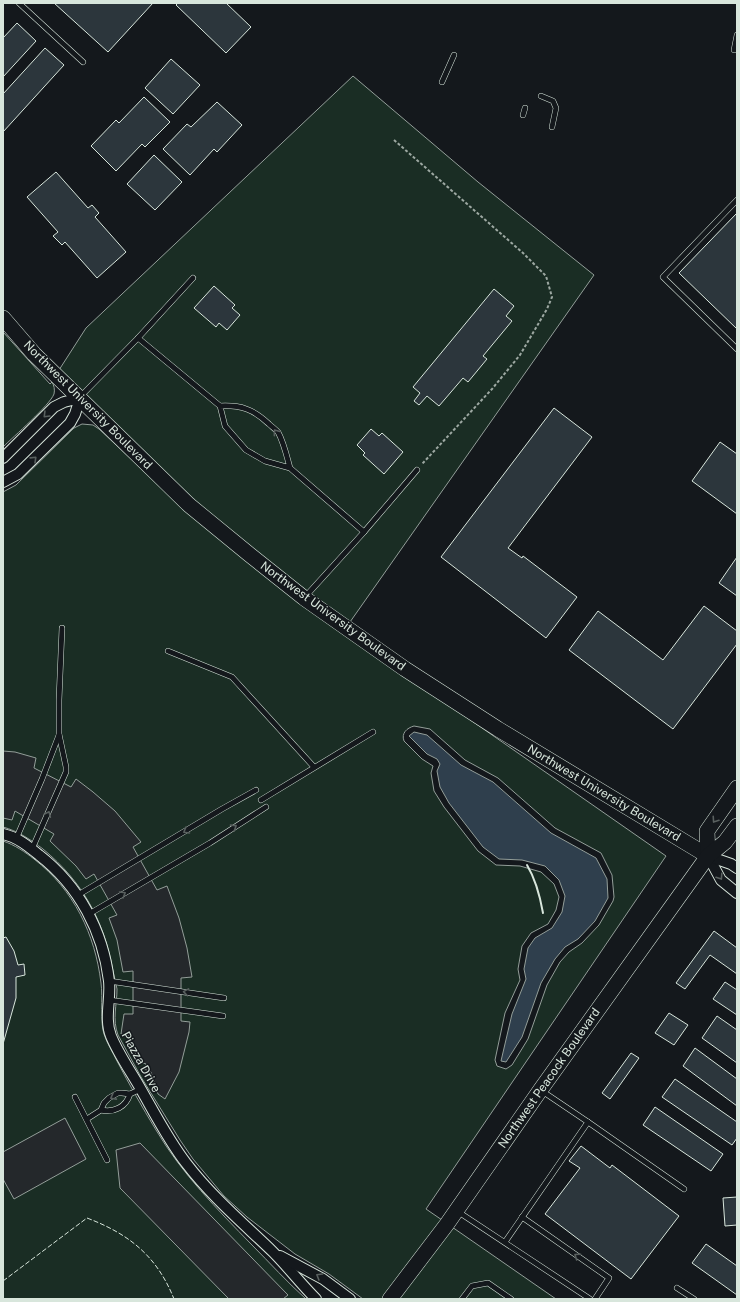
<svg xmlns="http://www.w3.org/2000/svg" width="740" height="1302" viewBox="0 0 740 1302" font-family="'Public Sans',sans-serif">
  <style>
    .green { fill: #1a2d24; stroke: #939e99; fill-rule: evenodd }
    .parking { fill: #24282b; stroke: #939e99 }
    .water { fill: #2f3f4d; stroke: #939e99 }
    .building { fill: #2c363c; stroke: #d8e6dc }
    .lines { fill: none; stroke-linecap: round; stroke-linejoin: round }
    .lane-casing { stroke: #d8e6dc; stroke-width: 6 }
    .street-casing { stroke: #d8e6dc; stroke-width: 12 }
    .secondary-casing { stroke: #d8e6dc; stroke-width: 16 }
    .path { stroke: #9da8a2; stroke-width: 2; stroke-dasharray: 3 2; stroke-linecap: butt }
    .lane { stroke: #14181c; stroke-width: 5 }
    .street { stroke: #14181c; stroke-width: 10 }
    .secondary { stroke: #14181c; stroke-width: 15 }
    .fence { stroke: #d8e6dc; stroke-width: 1; stroke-dasharray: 5 2; stroke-linecap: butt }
    .wall { stroke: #d8e6dc; stroke-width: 2 }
    .oneway { stroke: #59605f }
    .labels { text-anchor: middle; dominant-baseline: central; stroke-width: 3; stroke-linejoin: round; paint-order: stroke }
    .street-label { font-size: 12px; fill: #d8e6dc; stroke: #14181c }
  </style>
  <rect width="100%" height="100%" fill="#14181c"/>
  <!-- green -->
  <g class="green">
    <path d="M353,76L478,182L594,275L350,622C296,583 241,543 192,498C156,465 122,431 87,397L86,394L83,395L59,370L86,328Z"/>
    <path d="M3,332L50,384L52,382C54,385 55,390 54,394C50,405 13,437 3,447Z"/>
    <path d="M82,424L93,425L99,429L180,505L449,705L666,856L426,1209L442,1220L382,1299H363L329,1274L295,1254L247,1217L224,1196L193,1159L180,1140L141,1077L118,1035C112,1019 117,1005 117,989C116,983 114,977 113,971C104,921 83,882 43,849C31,840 18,831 3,827V492L16,485L74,428ZM414,726L430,729L465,760L498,778L555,828L601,853L612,875L614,897L613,901L599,925L582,943L569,952L560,962L547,985L528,1039L512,1065L506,1069L497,1066L495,1060L505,1013L520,980L518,969L522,946L531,933L548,924L556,910L559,897L554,884L541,872L520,866L496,865L478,851L444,807L434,791L431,773L433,766L422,759L404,741C401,733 407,728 414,726Z"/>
    <path d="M3,841C15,845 25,852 34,859C74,890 95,934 101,983C103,997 100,1023 104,1034C107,1044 113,1052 117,1061C129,1084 142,1107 156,1130C182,1174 217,1209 252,1245C270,1263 287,1282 306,1299H3Z"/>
    <polygon points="452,1227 556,1299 397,1299"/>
  </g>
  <!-- parking -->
  <g class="parking">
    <polygon points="3,751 15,752 36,758 34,768 71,787 76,779 93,792 115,811 141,842 133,847 157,890 167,886 179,918 187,948 192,977 181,978 181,1021 190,1022 189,1032 179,1072 165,1099 158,1094 151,1072 144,1069 146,1064 138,1061 130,1036 121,1034 124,1014 133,1014 133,971 123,972 117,940 109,918 117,915 94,874 86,879 76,866 50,841 54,834 15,811 12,820 3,818"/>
    <polygon points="65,1118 86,1159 14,1199 3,1179 3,1152"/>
    <polygon points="140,1143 288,1295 283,1299 229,1299 120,1188 116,1150"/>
  </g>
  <!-- water -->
  <polygon class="water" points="414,732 427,735 461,765 493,782 551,833 596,858 607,879 608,898 595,921 578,939 565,947 555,959 541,983 522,1037 506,1062 501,1061 512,1014 526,979 524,969 528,948 535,938 552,928 562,912 565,896 559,880 545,866 522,860 499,859 483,847 449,803 440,787 437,771 440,764 437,759 427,754 409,736"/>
  <!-- building -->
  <g class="building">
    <polygon points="54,3 153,3 108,52"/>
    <polygon points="178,3 226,3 251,27 226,53 176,5"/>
    <polygon points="17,23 36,41 3,77 3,38"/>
    <polygon points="45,48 64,65 3,132 3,94"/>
    <polygon points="171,59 200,85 173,114 145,88"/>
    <polygon points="144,97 170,122 145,147 142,144 116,171 91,146 116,120 119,123"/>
    <polygon points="217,102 242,125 217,152 214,149 190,175 163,149 187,124 191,127"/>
    <polygon points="154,155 182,182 155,210 127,184"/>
    <polygon points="56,172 88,208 92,205 99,213 95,217 126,252 97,278 65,242 62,245 53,236 58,232 27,197"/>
    <polygon points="737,213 737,329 679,273"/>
    <polygon points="214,286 235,305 232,308 240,315 227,330 219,323 216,327 194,308"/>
    <polygon points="494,289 514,306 506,316 512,321 483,356 487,359 468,382 463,378 439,406 427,396 419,405 414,401 420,393 413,387"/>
    <polygon points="554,408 592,437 508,548 522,558 523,556 577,597 546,638 441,557"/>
    <polygon points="371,429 379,436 382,433 403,452 384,474 363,455 365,453 357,445"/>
    <polygon points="720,442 737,454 737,514 692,481"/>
    <polygon points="737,557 737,596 719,583"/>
    <polygon points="704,606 737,631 737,644 673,729 569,650 598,611 663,660"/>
    <polygon points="714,931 737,948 737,974 710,955 685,989 676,983"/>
    <polygon points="6,937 14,951 18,965 24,964 25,975 16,977 16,998 3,1044 3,938"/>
    <polygon points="725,982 737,990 737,1015 713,999"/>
    <polygon points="669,1013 688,1025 674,1045 655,1033"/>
    <polygon points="717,1016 737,1030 737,1063 702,1038"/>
    <polygon points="695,1048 737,1079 737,1106 683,1066"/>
    <polygon points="631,1053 639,1058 610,1099 602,1093"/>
    <polygon points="675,1079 737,1122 737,1138 732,1145 662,1097"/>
    <polygon points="655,1107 723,1154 711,1171 643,1125"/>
    <polygon points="581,1146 610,1168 612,1165 679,1216 631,1279 545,1214 580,1168 569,1161"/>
    <polygon points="737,1197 737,1225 725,1226 723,1198"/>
    <polygon points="706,1244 737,1266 737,1295 692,1263"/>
  </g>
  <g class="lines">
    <!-- lane casing -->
    <g class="lane-casing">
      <g id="lane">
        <polyline points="19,3 83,62"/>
        <polyline points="737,35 734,50 737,50"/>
        <polyline points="442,82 454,55"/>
        <polyline points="541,96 553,101 556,108 552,127"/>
        <polyline points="523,115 525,108"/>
        <polyline points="737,200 663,277 737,349"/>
        <polyline points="138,338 220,406"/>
        <polyline points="80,397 138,338 193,278"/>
        <path d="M290,468C287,457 284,443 278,432C275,429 271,426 269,424C253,409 241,405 220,406L225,426L246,450L265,461L290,468L364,532"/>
        <polyline points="305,597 364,532 417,470"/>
        <polyline points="168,651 232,677 314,767"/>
        <polyline points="261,800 373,732"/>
        <polyline points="16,839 42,779 59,735"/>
        <polyline points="32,849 66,772 66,767 59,734 59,700 62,628"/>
        <polyline points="78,895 222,809 256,790"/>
        <polyline points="89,914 210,843 266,807"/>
        <polyline points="109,981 224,998"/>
        <polyline points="109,1000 223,1016"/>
        <polyline points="75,1097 107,1160"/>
        <path d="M101,1110C114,1113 126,1107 130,1094"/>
        <polyline points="87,1119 101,1110 104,1103 109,1098 118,1093 122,1093 130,1094 141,1089"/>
        <polyline points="588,1122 684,1189"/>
        <polyline points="457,1211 590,1299"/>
        <polyline points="522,1217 609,1278 595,1299"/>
        <polyline points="505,1242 588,1122 542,1091"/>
        <polyline points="677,1288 694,1299"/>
        <polyline points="462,1299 472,1286 488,1283 511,1299"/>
      </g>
    </g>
    <!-- street casing -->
    <g class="street-casing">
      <g id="street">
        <polyline points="3,458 54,407 64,402 80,398 75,414 70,423 18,474 3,482"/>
        <path d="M3,834C17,837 28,846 39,855C79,886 103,931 109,981C111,999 104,1019 111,1036C118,1053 129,1069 139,1086C154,1112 168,1140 186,1163C212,1197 243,1223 273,1252C288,1267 301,1284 316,1299"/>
        <polyline points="708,856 721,880 737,893"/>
        <polyline points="708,856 731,864 737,868"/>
        <polyline points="280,1256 323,1279 350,1299"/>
      </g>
    </g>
    <!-- secondary casing -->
    <g class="secondary-casing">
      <g id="secondary">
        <polyline points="3,318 34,354 189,505 250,555 304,598 405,669 498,729 708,856"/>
        <polyline points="708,856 707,831 737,788"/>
        <polyline points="390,1299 447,1224 541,1089 708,856 725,842 737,826"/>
      </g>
    </g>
    <!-- path -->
    <polyline class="path" points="394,140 523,253 546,276 552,297 547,309 520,355 492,389 422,464"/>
    <!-- lane -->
    <use href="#lane" class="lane"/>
    <!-- street -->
    <use href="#street" class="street"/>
    <!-- secondary -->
    <use href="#secondary" class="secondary"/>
    <!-- fence -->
    <path class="fence" d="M3,1281L87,1218C129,1234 157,1256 174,1299"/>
    <!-- wall -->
    <path class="wall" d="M527,865C536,880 540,896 543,913"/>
  </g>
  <!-- one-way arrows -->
  <defs><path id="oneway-chevron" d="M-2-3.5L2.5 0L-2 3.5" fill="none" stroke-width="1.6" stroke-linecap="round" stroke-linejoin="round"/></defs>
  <g class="oneway">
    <use href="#oneway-chevron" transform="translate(46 415) rotate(135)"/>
    <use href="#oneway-chevron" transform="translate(276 432) rotate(-126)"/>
    <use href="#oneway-chevron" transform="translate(34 459) rotate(-44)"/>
    <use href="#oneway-chevron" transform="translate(48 814) rotate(-66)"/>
    <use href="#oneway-chevron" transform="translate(715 820) rotate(124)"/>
    <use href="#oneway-chevron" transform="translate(234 827) rotate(-33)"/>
    <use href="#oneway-chevron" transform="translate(186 831) rotate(149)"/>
    <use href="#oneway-chevron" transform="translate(720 877) rotate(57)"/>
    <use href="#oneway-chevron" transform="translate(123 894) rotate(-30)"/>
    <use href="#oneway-chevron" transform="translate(186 992) rotate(-171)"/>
    <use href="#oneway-chevron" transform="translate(113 1097) rotate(151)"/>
    <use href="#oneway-chevron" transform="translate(577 1256) rotate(-145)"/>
    <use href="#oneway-chevron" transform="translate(319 1276) rotate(-149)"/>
  </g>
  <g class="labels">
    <!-- street labels -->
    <g class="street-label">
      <text transform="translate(88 405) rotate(45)">Northwest University Boulevard</text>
      <text transform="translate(333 616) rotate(36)">Northwest University Boulevard</text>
      <text transform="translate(604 793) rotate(31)">Northwest University Boulevard</text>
      <text transform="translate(141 1062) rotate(61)">Piazza Drive</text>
      <text transform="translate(549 1078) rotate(-55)">Northwest Peacock Boulevard</text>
    </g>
  </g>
  <!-- border -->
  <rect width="740" height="1302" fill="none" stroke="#d8e6dc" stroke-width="8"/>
</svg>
